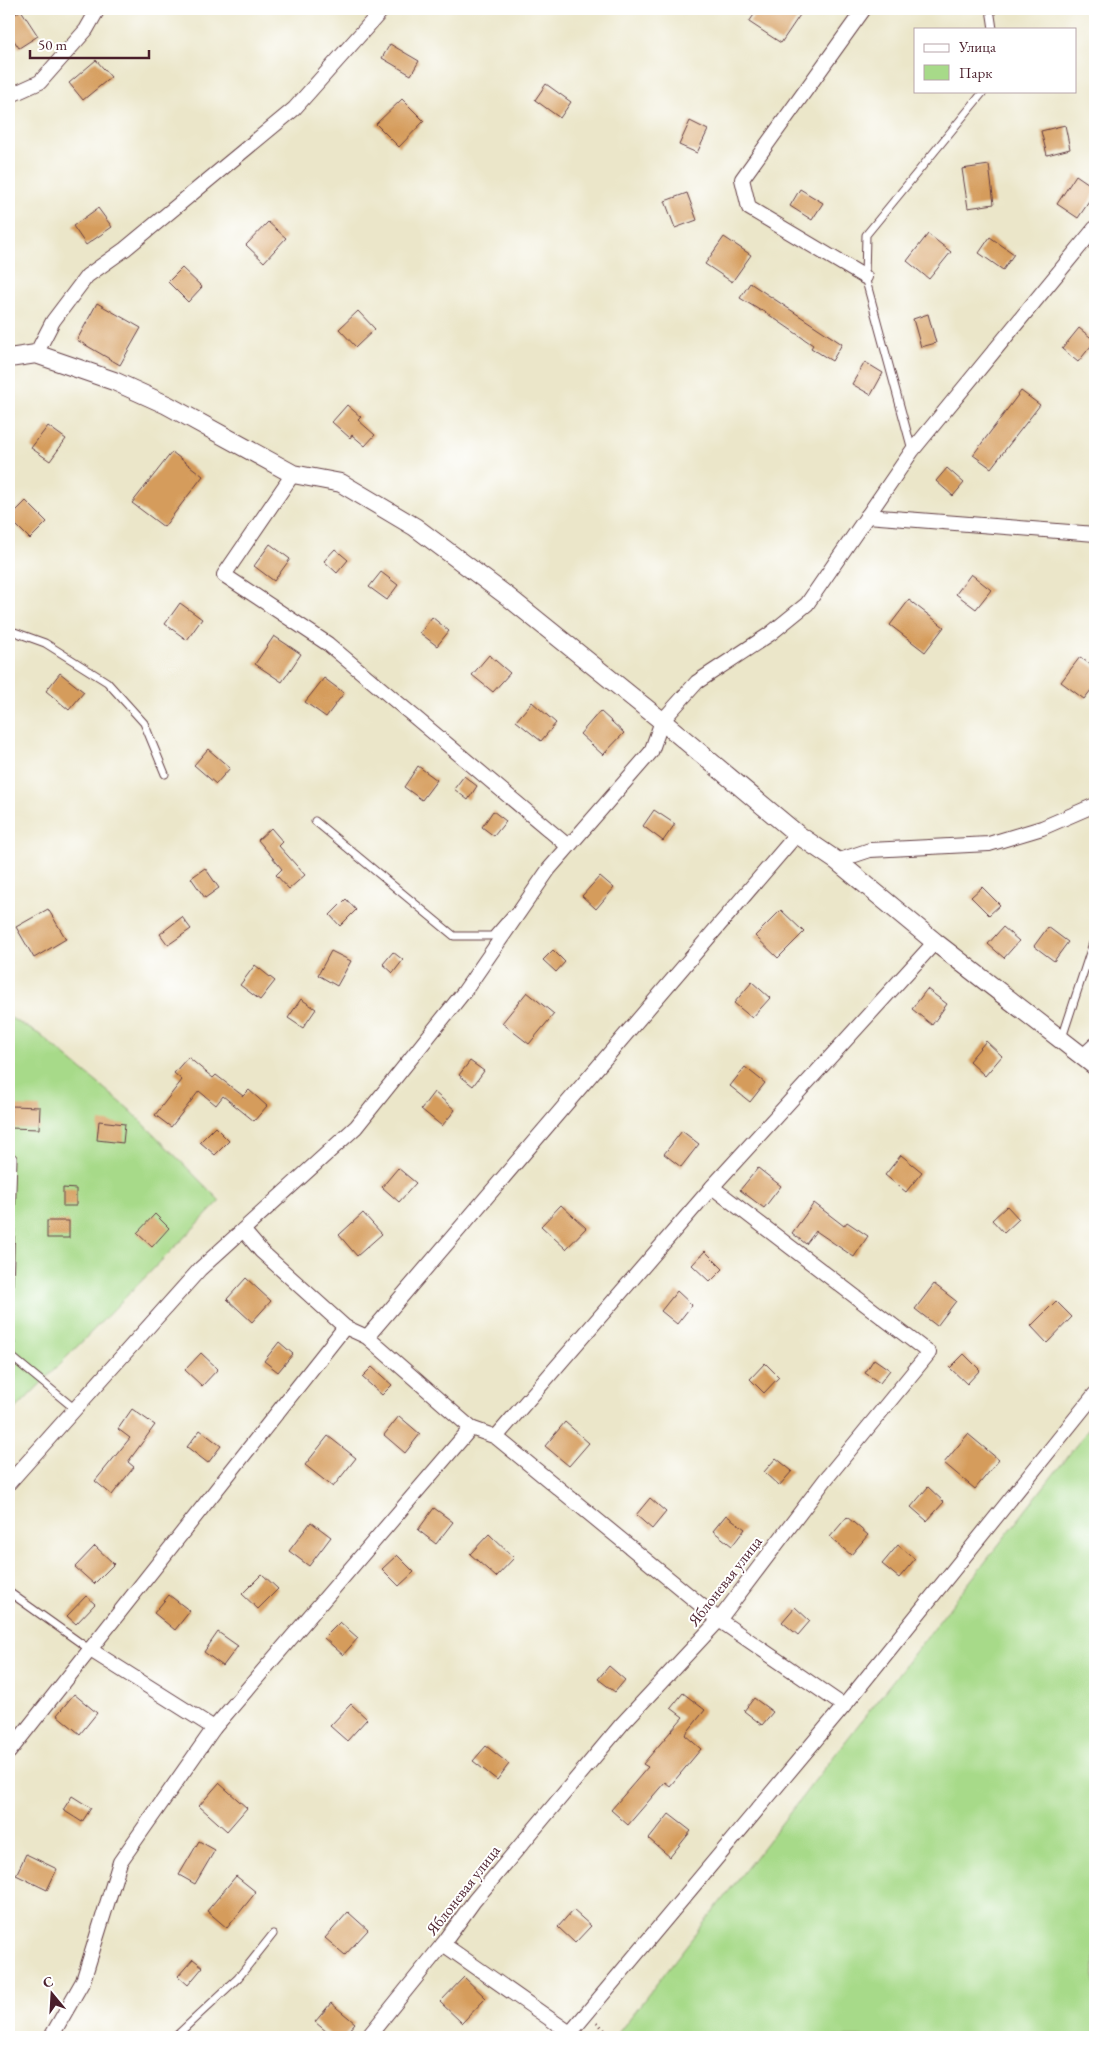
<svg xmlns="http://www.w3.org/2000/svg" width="1104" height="2046" viewBox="0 0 1104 2046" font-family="'EB Garamond',serif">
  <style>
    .green { fill: #a7da89; stroke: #787c5a }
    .building { fill: #d59c5b }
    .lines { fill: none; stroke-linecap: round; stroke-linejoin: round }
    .service-casing { stroke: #623d43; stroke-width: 9 }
    .minor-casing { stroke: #623d43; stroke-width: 16 }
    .tertiary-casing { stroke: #623d43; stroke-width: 20 }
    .path { stroke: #623d43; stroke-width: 3; stroke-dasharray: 1 4; stroke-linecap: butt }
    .service { stroke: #fff; stroke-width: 7 }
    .minor { stroke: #fff; stroke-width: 14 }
    .tertiary { stroke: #fff; stroke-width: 18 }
    .labels { text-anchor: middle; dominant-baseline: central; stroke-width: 4; stroke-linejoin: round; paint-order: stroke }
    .street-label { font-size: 16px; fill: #4a1f2b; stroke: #fff }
  </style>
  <rect width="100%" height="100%" fill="#fff"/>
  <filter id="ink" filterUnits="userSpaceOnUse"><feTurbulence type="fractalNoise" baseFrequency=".02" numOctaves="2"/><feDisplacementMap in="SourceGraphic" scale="10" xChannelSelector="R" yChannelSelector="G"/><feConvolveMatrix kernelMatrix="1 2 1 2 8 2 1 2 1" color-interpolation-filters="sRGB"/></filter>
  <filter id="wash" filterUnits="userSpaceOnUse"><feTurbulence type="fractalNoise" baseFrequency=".0096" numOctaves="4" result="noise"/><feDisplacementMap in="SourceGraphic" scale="20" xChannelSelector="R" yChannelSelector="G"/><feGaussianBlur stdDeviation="1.12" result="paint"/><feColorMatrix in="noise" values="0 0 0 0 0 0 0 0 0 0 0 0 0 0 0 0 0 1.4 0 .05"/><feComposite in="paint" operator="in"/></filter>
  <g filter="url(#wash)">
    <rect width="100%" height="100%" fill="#ebe6c9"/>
    <!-- green -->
    <g class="green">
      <polygon points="9,1017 39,1034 130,1110 220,1201 9,1416"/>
      <polygon points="1095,1421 1095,2037 615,2037"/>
    </g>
    <g id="blocks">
      <!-- building -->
      <g class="building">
        <polygon points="758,9 804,9 781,43 749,22"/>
        <polygon points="21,10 38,36 19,48 9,33 9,19"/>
        <polygon points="390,44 419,61 411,75 382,58"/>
        <polygon points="96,60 111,77 83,100 69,83"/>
        <polygon points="546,84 571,102 560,118 535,100"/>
        <polygon points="402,99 424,121 399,147 376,124"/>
        <polygon points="690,121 708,130 697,153 679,145"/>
        <polygon points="1065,125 1070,149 1047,155 1041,131"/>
        <polygon points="989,165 994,204 968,208 962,169"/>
        <polygon points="1076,175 1095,188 1095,193 1078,218 1057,204"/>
        <polygon points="800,189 823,203 812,220 790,206"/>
        <polygon points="687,193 697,220 675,228 665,201"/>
        <polygon points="98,208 112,227 86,245 73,226"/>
        <polygon points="268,222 286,238 264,262 246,245"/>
        <polygon points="928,234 951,252 929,279 907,261"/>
        <polygon points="724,237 751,255 732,282 705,264"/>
        <polygon points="990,237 1014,254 1003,270 979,253"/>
        <polygon points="182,268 202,287 188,302 168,282"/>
        <polygon points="750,283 842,344 832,361 811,348 813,345 762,310 761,311 740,298"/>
        <polygon points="97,303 141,328 120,365 77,340"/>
        <polygon points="358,311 375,329 356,347 339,329"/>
        <polygon points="928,314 936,343 921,347 913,319"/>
        <polygon points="1079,328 1095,341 1078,362 1062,349"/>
        <polygon points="865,362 883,373 871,395 852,384"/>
        <polygon points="1021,391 1040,405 991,468 973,455"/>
        <polygon points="347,405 361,417 358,420 375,435 365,446 352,435 350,438 332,422"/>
        <polygon points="48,426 66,439 50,461 31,448"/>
        <polygon points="172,452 203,476 164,527 132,503"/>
        <polygon points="947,468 964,483 953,496 936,481"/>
        <polygon points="26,501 47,522 30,539 9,518"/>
        <polygon points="270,544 290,559 274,581 254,566"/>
        <polygon points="335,549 348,560 337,573 324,561"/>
        <polygon points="381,572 398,585 387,600 369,587"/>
        <polygon points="971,574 991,590 976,609 956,594"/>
        <polygon points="909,600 944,627 925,652 890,625"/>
        <polygon points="180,603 202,619 187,640 165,624"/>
        <polygon points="432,617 449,631 437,646 420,633"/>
        <polygon points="274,636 301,654 282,682 255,664"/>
        <polygon points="489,655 510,673 493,692 472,675"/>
        <polygon points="1080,657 1095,668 1095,685 1084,699 1061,682"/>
        <polygon points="60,673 84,692 69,710 46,691"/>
        <polygon points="324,678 344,693 326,717 305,702"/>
        <polygon points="532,702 556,723 541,741 516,721"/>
        <polygon points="600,711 624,733 603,755 580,734"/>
        <polygon points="208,749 230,768 216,784 194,765"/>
        <polygon points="418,766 437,780 422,800 404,787"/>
        <polygon points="464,776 477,786 468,800 454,789"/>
        <polygon points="654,810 675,824 663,841 643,826"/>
        <polygon points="493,811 506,821 494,836 482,827"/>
        <polygon points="271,828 283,842 279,846 305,875 289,889 276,875 282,869 258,840"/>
        <polygon points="205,868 219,888 205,898 191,878"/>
        <polygon points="600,876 614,888 596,909 582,896"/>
        <polygon points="982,887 1000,905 989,915 971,897"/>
        <polygon points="346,899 356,910 340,926 330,915"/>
        <polygon points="48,909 66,939 34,958 16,927"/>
        <polygon points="781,910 804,932 778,958 755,936"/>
        <polygon points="182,917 191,929 168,945 160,934"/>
        <polygon points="1003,927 1019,941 1004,958 988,944"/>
        <polygon points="1048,927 1068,942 1054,961 1034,946"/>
        <polygon points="553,950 565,962 556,972 543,960"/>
        <polygon points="331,951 351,961 337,986 318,975"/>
        <polygon points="393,952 403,960 393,973 383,964"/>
        <polygon points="255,965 275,981 260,1000 240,985"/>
        <polygon points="752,982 770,998 752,1018 734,1003"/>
        <polygon points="927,989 947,1004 932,1025 912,1009"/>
        <polygon points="527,992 554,1014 529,1044 502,1023"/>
        <polygon points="301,999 316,1009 303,1028 288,1018"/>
        <polygon points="986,1041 1002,1056 985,1076 969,1061"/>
        <polygon points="188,1057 213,1078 216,1075 243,1096 249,1090 267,1106 254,1121 223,1096 216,1105 199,1091 171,1127 155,1115 182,1080 174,1073"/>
        <polygon points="470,1061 484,1071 473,1086 459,1075"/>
        <polygon points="745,1067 765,1083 750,1102 730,1086"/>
        <polygon points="434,1092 455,1110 442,1126 421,1109"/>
        <polygon points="11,1106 40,1107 39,1129 10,1128"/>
        <polygon points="99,1121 125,1124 123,1143 97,1140"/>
        <polygon points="215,1127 229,1141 215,1155 200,1142"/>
        <polygon points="682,1131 699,1144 681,1167 664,1154"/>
        <polygon points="901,1155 922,1172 906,1192 885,1175"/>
        <polygon points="398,1168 416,1183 399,1202 382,1187"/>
        <polygon points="758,1168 781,1186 764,1208 740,1190"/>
        <polygon points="63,1188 76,1189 76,1206 63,1206"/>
        <polygon points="814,1203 844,1226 847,1222 868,1236 854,1257 816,1231 806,1244 792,1233"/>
        <polygon points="561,1205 586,1228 566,1249 541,1226"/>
        <polygon points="1007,1206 1019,1219 1004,1233 992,1220"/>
        <polygon points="363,1213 382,1234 357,1256 339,1235"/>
        <polygon points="155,1214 169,1228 152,1247 137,1233"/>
        <rect x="47" y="1221" width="22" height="17"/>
        <polygon points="705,1251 723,1269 710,1282 692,1265"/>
        <polygon points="246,1278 271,1301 252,1322 227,1299"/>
        <polygon points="934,1284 956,1301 937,1326 915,1309"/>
        <polygon points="677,1291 692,1305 677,1324 661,1311"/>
        <polygon points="1056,1301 1072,1317 1047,1343 1031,1326"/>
        <polygon points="279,1342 293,1354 278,1372 264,1361"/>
        <polygon points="201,1353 218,1369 202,1386 185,1370"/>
        <polygon points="964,1354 980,1370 967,1384 950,1368"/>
        <polygon points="874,1359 890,1370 880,1383 865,1373"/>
        <polygon points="765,1363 779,1377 764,1393 750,1379"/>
        <polygon points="372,1367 392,1385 382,1395 362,1377"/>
        <polygon points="132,1409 155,1425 128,1462 134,1467 112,1495 95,1481 130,1438 118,1429"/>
        <polygon points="399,1416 420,1434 405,1453 384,1435"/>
        <polygon points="565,1422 589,1443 569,1466 545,1446"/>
        <polygon points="200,1430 221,1446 208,1463 187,1447"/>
        <polygon points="968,1434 999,1460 975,1489 944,1463"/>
        <polygon points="328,1436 356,1458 333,1487 305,1465"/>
        <polygon points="776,1458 792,1471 779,1486 764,1472"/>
        <polygon points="928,1487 944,1502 927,1521 911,1507"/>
        <polygon points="650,1498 666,1512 652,1529 636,1515"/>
        <polygon points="434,1508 453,1522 436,1544 418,1530"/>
        <polygon points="726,1515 745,1529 732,1546 713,1531"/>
        <polygon points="847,1517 868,1535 851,1555 830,1537"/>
        <polygon points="311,1522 331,1537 309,1566 289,1551"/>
        <polygon points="489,1534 514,1558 496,1577 470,1554"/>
        <polygon points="898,1545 915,1559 899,1578 882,1564"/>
        <polygon points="95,1546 114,1564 94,1584 75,1567"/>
        <polygon points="397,1555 414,1572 399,1586 382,1569"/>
        <polygon points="262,1574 278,1589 258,1609 242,1594"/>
        <polygon points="169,1595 190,1611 175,1630 154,1613"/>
        <polygon points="86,1596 95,1604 76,1624 67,1616"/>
        <polygon points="795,1607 810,1621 798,1635 782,1622"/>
        <polygon points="340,1622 358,1638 343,1655 324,1638"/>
        <polygon points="218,1632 238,1646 223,1666 204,1652"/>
        <polygon points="609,1666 625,1680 615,1692 598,1679"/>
        <polygon points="683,1693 705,1710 685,1735 701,1749 670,1786 665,1782 628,1825 611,1810 648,1767 643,1764 683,1717 671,1708"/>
        <polygon points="74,1694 97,1713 80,1734 57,1715"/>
        <polygon points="754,1698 773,1712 762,1725 744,1711"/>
        <polygon points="351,1704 367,1719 347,1741 330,1726"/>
        <polygon points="486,1746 509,1764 497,1780 473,1761"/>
        <polygon points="219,1783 247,1808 227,1831 199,1806"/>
        <polygon points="72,1796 91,1808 82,1822 63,1810"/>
        <polygon points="669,1814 691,1831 670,1857 649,1839"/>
        <polygon points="199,1841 215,1850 195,1884 179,1875"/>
        <polygon points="26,1854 57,1869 47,1890 16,1875"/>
        <polygon points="236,1876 256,1892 227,1928 207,1911"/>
        <polygon points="573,1910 591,1926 575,1943 558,1927"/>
        <polygon points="348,1912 368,1930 345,1955 325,1938"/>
        <polygon points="193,1959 203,1967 188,1985 178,1976"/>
        <polygon points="464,1977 486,1998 462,2023 440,2002"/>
        <polygon points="331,2003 355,2023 343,2037 333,2037 315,2022"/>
      </g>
    </g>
  </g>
  <g filter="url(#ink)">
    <use href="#blocks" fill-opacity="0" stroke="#623d43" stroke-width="1"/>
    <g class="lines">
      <!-- service casing -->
      <g class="service-casing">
        <g id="service">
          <polyline points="990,9 993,29"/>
          <polyline points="912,450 865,277 866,235 984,91"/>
          <polyline points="9,630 45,643 107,682 144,723 165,774"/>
          <polyline points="315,821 454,936 492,936 511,914"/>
          <polyline points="1062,1038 1095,937"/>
          <polyline points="9,1285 13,1158"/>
          <polyline points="9,1323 12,1357 75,1409"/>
          <polyline points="9,1592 89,1649"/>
          <polyline points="175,2037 238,1978 273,1934"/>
        </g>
      </g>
      <!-- minor casing -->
      <g class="minor-casing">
        <g id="minor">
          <polyline points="864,9 742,179 749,208 865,277"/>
          <polyline points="9,96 40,82 86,30 98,9"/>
          <polyline points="36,354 53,321 87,276 125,249 294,109 383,9"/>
          <polyline points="293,474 224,575 328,644 568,846"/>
          <polyline points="867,516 1095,534"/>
          <polyline points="837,861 870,850 989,844 1042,828 1095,805"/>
          <polyline points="1083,1056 1095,1045"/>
          <polyline points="243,1230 261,1251 345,1327 367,1337 471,1428 496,1437 719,1620 844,1706"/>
          <polyline points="367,1337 797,834"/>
          <polyline points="496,1437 712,1187 935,942"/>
          <polyline points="9,1483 200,1269 356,1127 464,992 549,869 651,752 662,721 697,682 770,634 807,604 912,451 1095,228"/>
          <polyline points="89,1649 214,1728"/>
          <polyline points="9,1752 345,1327"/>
          <polyline points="443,1944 570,2033"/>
          <polyline points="51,2037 83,1981 120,1862 214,1728 471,1428"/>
          <polyline points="368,2037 443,1944 474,1901 622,1724 719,1620 825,1480 929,1353 712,1187"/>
          <polyline points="567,2037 844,1706 1095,1394"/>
        </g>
      </g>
      <!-- tertiary casing -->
      <g class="tertiary-casing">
        <polyline id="tertiary" points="9,358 36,354 114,381 167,405 293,474 341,483 415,527 507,596 662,721 797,834 837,861 935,942 1095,1066"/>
      </g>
      <!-- path -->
      <polyline class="path" points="597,2022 608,2034 606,2037"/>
      <!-- service -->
      <use href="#service" class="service"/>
      <!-- minor -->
      <use href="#minor" class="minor"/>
      <!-- tertiary -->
      <use href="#tertiary" class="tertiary"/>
    </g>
  </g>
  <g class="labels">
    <!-- street labels -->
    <g class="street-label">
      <text transform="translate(725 1581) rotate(-52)">Яблоневая улица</text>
      <text transform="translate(463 1890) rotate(-52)">Яблоневая улица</text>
    </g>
  </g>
  <!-- margin -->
  <rect width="1104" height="2046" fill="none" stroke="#fff" stroke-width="30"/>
  <!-- legend -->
  <rect x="914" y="28" width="162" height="65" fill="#ffffff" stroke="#b7a5aa"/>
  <rect x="924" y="44" width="25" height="8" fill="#ffffff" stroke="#b7a5aa"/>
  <text x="959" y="52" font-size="15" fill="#4a1f2b">Улица</text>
  <rect x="924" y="65" width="25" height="15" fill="#a7da89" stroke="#b7a5aa"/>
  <text x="959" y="78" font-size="15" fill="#4a1f2b">Парк</text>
  <!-- north arrow -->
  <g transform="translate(52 1994) rotate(342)" stroke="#ffffff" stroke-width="4" paint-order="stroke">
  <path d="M0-4L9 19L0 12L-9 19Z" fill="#4a1f2b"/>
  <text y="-8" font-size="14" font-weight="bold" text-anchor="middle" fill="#4a1f2b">С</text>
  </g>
  <!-- scale -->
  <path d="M30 50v8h119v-8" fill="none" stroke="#4a1f2b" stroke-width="2.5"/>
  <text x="38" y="50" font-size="15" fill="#4a1f2b" stroke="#ffffff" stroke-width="4" paint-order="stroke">50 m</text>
</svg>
